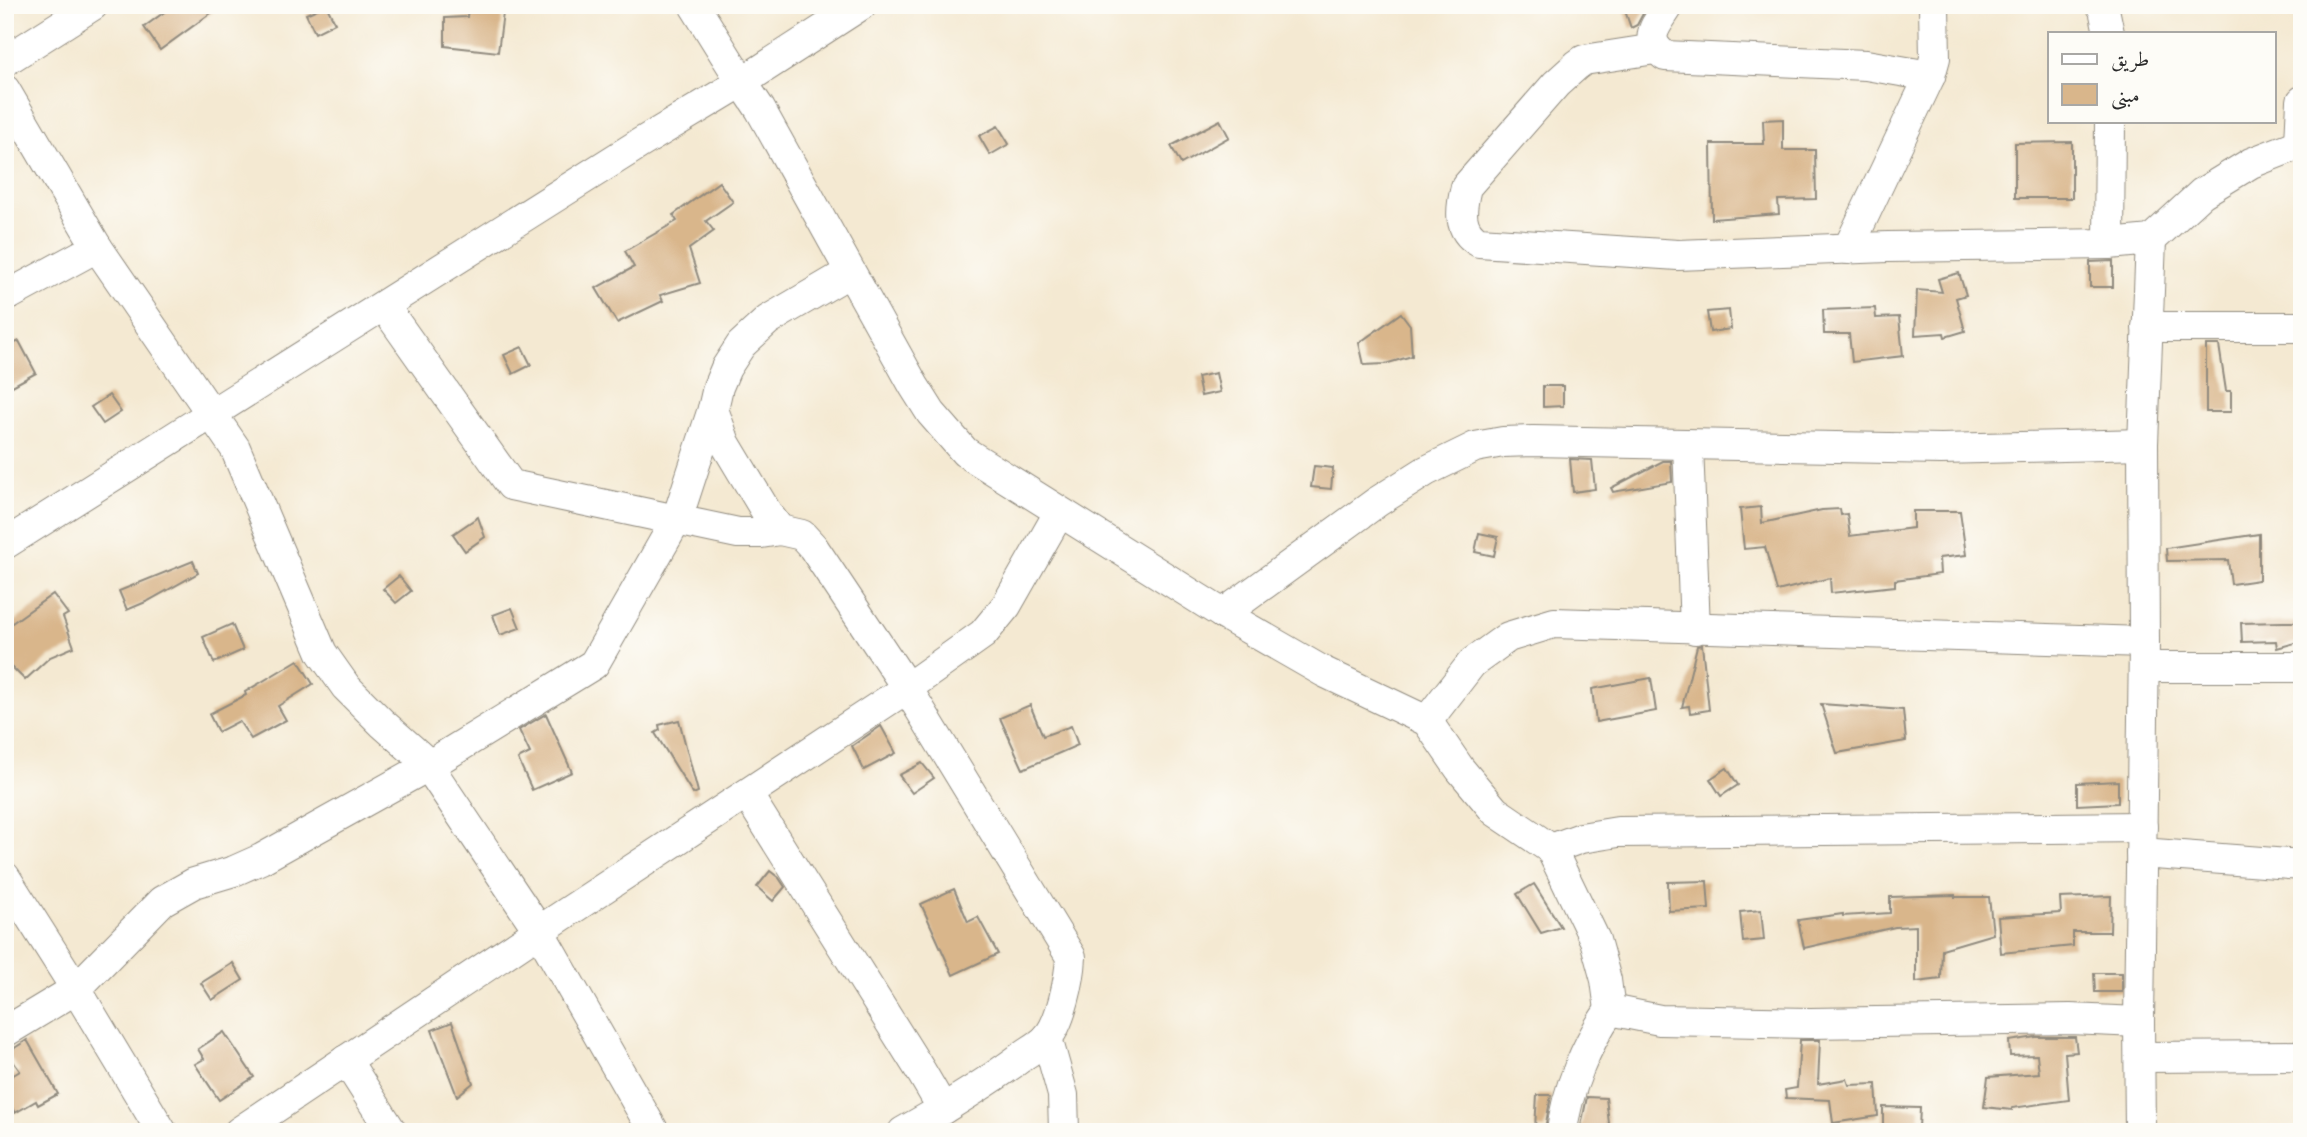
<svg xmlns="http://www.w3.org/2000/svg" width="2307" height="1137" viewBox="0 0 2307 1137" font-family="'Libre Caslon Text',Amiri,serif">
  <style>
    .building { fill: #d9b68b }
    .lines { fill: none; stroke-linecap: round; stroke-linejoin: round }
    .street-casing { stroke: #908a7e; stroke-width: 32 }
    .street { stroke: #fff; stroke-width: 30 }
  </style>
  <rect width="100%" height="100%" fill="#fdfcf7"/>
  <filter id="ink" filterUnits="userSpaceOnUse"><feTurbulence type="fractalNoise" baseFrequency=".0143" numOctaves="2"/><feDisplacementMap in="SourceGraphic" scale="14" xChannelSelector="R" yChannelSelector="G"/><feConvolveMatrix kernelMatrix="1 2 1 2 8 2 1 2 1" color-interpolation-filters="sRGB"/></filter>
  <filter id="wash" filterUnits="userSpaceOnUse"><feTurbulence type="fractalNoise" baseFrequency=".00686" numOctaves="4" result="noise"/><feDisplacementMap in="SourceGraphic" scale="28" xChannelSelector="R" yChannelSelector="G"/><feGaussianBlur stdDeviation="1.57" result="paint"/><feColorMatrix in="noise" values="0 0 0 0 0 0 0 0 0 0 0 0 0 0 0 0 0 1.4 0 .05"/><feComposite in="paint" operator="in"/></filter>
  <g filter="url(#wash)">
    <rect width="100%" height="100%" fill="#f4e9d2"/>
    <g id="blocks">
      <!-- building -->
      <g class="building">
        <polygon points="174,5 222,5 160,50 144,27"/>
        <polygon points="326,5 335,23 315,33 306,14"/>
        <polygon points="468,5 504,5 498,52 445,46 445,18 467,17"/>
        <polygon points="1623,5 1645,5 1646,8 1637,25 1631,28"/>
        <polygon points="1783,119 1783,150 1815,150 1816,199 1778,200 1779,214 1712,219 1711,144 1764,144 1763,120"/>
        <polygon points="1220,120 1229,137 1181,164 1171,146"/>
        <polygon points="998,126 1009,144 990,155 979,136"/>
        <polygon points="2072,142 2072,198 2015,198 2015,143"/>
        <polygon points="719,182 733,202 706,221 714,231 689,249 700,283 660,295 663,301 617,323 596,288 634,267 625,251 677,221 673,215"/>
        <polygon points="2113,261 2113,287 2090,287 2090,262"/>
        <polygon points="1959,273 1966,295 1956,298 1965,331 1945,337 1944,333 1915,335 1917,290 1942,292 1938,279"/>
        <polygon points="1875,308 1876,318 1899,317 1903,356 1852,362 1849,334 1824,334 1823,310"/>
        <polygon points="1729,310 1731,329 1710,332 1707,312"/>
        <polygon points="1401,313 1410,325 1412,356 1385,364 1364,365 1359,343"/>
        <polygon points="19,341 36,373 5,390 5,348"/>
        <polygon points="2206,345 2219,345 2226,391 2231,391 2231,412 2206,412"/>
        <polygon points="522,347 531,365 513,374 504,355"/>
        <polygon points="1216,373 1220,392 1201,396 1197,377"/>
        <polygon points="1543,386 1563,386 1563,406 1543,407"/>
        <polygon points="109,395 121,412 103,424 91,407"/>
        <polygon points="1570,459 1592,460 1595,489 1573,492"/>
        <polygon points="1663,461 1671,461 1672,482 1613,492 1611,488"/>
        <polygon points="1314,466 1333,468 1331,489 1311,487"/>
        <polygon points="1761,507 1762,523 1822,510 1840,509 1841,515 1847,514 1850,536 1913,528 1913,511 1960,511 1966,555 1939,558 1940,574 1895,580 1895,586 1831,593 1830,578 1777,591 1765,547 1744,549 1740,509"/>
        <polygon points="478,517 485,537 465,551 453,534"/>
        <polygon points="1479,533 1498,537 1494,556 1475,552"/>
        <polygon points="2259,534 2259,580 2231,584 2228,560 2167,561 2166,548"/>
        <polygon points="193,561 198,573 148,601 127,610 119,591"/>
        <polygon points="399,576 411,591 396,603 383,589"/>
        <polygon points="53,594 68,614 63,617 74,647 50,657 25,680 5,660 5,628"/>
        <polygon points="512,608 520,628 500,635 493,615"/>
        <polygon points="2283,622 2302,622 2302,641 2277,648 2276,641 2242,642 2241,623"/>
        <polygon points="232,624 243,650 214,663 203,637"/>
        <polygon points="1702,645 1709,710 1690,713 1689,706 1682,707 1697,646"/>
        <polygon points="298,660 313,684 278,706 286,720 251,739 239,721 218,732 209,714 246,695 245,692"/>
        <polygon points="1651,678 1656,711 1596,722 1592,689"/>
        <polygon points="1821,704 1903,710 1906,741 1837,753"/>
        <polygon points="1030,705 1043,736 1071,726 1078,745 1023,769 1000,718"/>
        <polygon points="546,714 572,772 532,790 518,759 530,753 519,730"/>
        <polygon points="679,720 698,792 693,794 655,733 660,730 659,725"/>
        <polygon points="881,726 896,753 864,770 852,746"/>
        <polygon points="922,763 934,778 912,793 899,775"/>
        <polygon points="1727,768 1738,785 1721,796 1710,779"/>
        <polygon points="2118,781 2118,803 2077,805 2077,783"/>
        <polygon points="770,871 779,878 785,887 773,901 757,887"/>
        <polygon points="1707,881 1709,909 1669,911 1668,882"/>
        <polygon points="1534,884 1561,927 1541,933 1517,894"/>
        <polygon points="954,889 968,922 978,917 998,954 953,975 921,904"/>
        <polygon points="1955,895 1955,897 1989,897 1993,934 1942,949 1941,979 1916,982 1916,926 1895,927 1804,948 1798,920 1843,914 1843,916 1890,913 1890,897"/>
        <polygon points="2111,896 2110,932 2073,932 2073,946 2001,953 1998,917 2061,913 2060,898"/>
        <polygon points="1761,910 1764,940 1743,942 1740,912"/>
        <polygon points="233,963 243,980 212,1000 201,983"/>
        <polygon points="2094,973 2122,973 2122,992 2095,992"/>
        <polygon points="452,1022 473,1083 457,1096 432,1030"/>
        <polygon points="224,1032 254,1077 219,1100 195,1064 204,1059 198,1049"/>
        <polygon points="2036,1037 2075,1037 2077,1052 2065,1053 2069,1100 2012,1108 2012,1110 1984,1107 1988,1077 2039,1073 2037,1055 2010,1056 2009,1041"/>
        <polygon points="27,1040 58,1094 38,1105 36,1101 15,1113 5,1096 5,1080 20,1071 7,1053"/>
        <polygon points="1800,1040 1820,1040 1818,1084 1847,1079 1849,1085 1876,1084 1878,1116 1833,1123 1830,1100 1786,1098 1785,1090 1797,1088"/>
        <polygon points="1537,1095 1551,1095 1545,1129 1535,1128"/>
        <polygon points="1587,1097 1606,1098 1610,1132 1580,1131"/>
        <polygon points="1883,1107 1920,1108 1919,1128 1883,1127"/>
      </g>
    </g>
  </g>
  <g filter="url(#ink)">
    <use href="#blocks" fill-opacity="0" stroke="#908a7e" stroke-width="2"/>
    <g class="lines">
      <!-- street casing -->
      <g class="street-casing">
        <g id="street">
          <polyline points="694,5 742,82 861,5"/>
          <path d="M1669,5C1657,25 1641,38 1665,56L1866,65L1930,76"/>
          <polyline points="2101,5 2104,9 2109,33"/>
          <path d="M1655,49L1584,60L1577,65L1556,84L1466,187C1461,208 1457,230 1479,242L1678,255L1888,247L2109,244L2151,240L2202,193L2251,163L2302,143"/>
          <polyline points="5,61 93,5"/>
          <polyline points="5,90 97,247 235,448 322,653 346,687 382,723 425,761 539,931 654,1132"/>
          <polyline points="2300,143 2302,101"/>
          <polyline points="2109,244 2110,121"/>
          <polyline points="1848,249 1930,76 1935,58 1934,5"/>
          <path d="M850,272L768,320L741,345L726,368L718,387L713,409L725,443L767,513L780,530L802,535L813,547L907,688L1071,957C1070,978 1061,1024 1046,1039C1040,1045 1031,1050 1024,1055C998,1075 971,1092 943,1109"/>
          <polyline points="5,297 97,247"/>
          <polyline points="384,306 511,485 738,533 761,533 780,530"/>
          <polyline points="2147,327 2302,327"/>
          <polyline points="1688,445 1695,629"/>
          <polyline points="5,544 639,144 742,82 760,109 914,386 931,413 965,452 1223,614 1324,672 1427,721 1460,769 1495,811 1551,849 1595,940 1606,980 1610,1010 1660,1020 1810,1023 2070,1019 2139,1022"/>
          <polyline points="1223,614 1377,502 1426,471 1475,447 1503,442 1533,441 1941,449 2143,444"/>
          <polyline points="2144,667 2302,667"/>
          <polyline points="1427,721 1472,663 1508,637 1554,623 2144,642"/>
          <polyline points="747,794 922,1073 943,1109 903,1132"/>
          <polyline points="1551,849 1581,838 1618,832 2142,827"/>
          <polyline points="2141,853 2302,865"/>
          <polyline points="5,877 76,989 162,1132"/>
          <polyline points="5,1032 76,989 162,901 194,883 234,871 261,859 428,766 594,664 677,519 713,409"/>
          <polyline points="1047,1038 1063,1095 1064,1132"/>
          <polyline points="2140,1057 2302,1056"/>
          <polyline points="346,1060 392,1132"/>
          <polyline points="239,1132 539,931 907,688 983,634 1006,606 1059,513"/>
          <path d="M1562,1132C1566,1092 1587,1043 1610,1010"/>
          <polyline points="2140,1132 2139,1022 2144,642 2143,444 2151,240"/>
        </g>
      </g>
      <!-- street -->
      <use href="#street" class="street"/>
    </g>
  </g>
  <!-- margin -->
  <rect width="2307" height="1137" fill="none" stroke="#fdfcf7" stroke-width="28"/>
  <!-- legend -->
  <rect x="2048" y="32" width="228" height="91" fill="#fdfcf7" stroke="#a9a8a5" stroke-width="2"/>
  <rect x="2062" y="54" width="35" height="10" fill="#ffffff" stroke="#a9a8a5" stroke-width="2"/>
  <text x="2111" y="66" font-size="21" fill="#2b2b2b">طريق</text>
  <rect x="2062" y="84" width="35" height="21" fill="#d9b68b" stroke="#a9a8a5" stroke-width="2"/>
  <text x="2111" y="102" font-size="21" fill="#2b2b2b">مبنى</text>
</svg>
